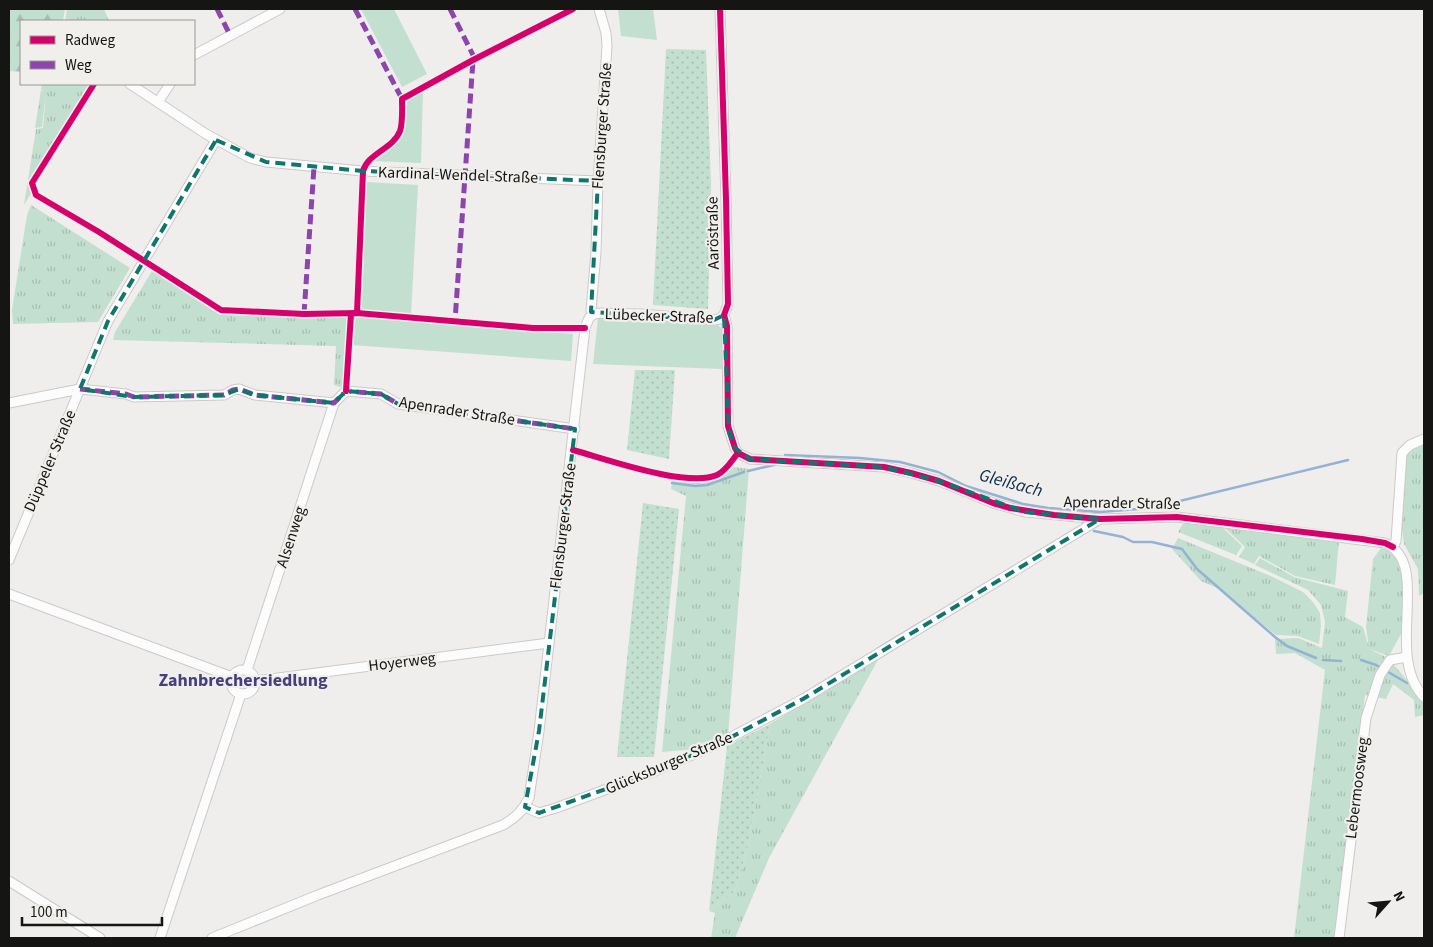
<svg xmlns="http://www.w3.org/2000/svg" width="1433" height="947" viewBox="0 0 1433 947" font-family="'Source Sans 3',sans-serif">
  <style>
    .grass { fill: url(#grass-tufts) }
    .forest { fill: url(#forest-firs) }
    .park { fill: #c3dfcf }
    .garden { fill: url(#garden-dots) }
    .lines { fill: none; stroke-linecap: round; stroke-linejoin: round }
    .stream { stroke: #94b2d4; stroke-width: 2.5 }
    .minor-casing { stroke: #cbcac9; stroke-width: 11 }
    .minor { stroke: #fdfcfc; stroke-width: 9 }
    .quiet { stroke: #8e44ad; stroke-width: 5; stroke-dasharray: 10 5; stroke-linecap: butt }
    .cycleway-casing { stroke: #f0efec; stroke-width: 9 }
    .cycleway { stroke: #d6006c; stroke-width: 6 }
    .marked { fill: none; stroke: #0f766e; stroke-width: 4; stroke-dasharray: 10 6; stroke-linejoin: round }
    .labels { text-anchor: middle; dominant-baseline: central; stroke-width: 4.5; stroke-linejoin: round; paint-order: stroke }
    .street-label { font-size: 16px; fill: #151514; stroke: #f0efec }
    .water-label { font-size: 18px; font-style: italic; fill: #0c2b4c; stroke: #f0efec }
    .neighbourhood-label { font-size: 18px; font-weight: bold; fill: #46417e; stroke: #f0efec }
  </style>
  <defs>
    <pattern id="grass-tufts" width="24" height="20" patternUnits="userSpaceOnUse" patternTransform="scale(1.25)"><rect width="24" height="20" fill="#c3dfcf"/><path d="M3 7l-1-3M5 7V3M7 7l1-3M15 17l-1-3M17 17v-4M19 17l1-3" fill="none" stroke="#a7beb1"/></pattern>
    <pattern id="forest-firs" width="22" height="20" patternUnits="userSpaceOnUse" patternTransform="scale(1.25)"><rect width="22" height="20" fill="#c3dfcf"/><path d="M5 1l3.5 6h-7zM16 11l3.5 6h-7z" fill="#a7beb1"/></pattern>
    <pattern id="garden-dots" width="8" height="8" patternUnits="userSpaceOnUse" patternTransform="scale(1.25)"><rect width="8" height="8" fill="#c3dfcf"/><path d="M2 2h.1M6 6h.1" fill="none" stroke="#a7beb1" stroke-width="1.8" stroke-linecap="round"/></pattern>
  </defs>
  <rect width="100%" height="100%" fill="#efeeed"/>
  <!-- grass -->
  <g class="grass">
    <polygon points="67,9 104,9 109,21 65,21"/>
    <polygon points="42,84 92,84 31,181 32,192 24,205 36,129 43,128 46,92 42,127 35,128 41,90 44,91 41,89"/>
    <polygon points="31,205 130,268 98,322 13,324 12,310 27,215"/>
    <polygon points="152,271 220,315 346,317 348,321 343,388 334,385 336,346 113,340 115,332"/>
    <polygon points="1424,443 1424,593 1419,596 1418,569 1404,544 1401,523 1404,458 1416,447"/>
    <path d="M734,467L749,469L728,736L696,749L662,752L686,496L671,489L672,481C705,485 706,486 734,467Z"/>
    <polygon points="1185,520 1221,526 1242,546 1236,555 1178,532"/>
    <polygon points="1224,527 1339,541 1335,585 1295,576 1259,556 1254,564 1239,557 1245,547"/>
    <polygon points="1178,538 1273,577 1303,592 1313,602 1320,613 1321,626 1319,644 1298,636 1276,635 1217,588 1201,581 1172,549"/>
    <polygon points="1381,548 1390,551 1396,556 1407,580 1402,632 1389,656 1369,649 1388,658 1424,700 1424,715 1415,717 1414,700 1393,684 1386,699 1365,695 1336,938 1294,938 1325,670 1295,653 1276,654 1275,639 1298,638 1322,648 1325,622 1321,605 1308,590 1255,565 1260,558 1294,577 1348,591 1345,617 1363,627 1369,648 1366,627 1373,559"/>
    <polygon points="879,658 769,858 735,938 711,938 715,913 709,911 735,891 748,846 770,724"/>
  </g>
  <!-- forest -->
  <polygon class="forest" points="13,9 65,9 63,21 21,21 21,72 9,71 9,10"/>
  <!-- park -->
  <g class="park">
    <polygon points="361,9 394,9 427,74 402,87"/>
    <polygon points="618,9 653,9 657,40 621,36"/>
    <path d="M423,91L421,163L373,161C383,152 401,143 404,129C406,119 405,110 408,100Z"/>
    <polygon points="366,182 418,185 411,315 358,312"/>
    <polygon points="356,317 573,334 571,361 351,345"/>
    <polygon points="604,317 718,325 723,330 723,333 722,369 593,364 598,318"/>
  </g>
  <!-- garden -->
  <g class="garden">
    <polygon points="666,49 706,50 711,183 708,309 653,305"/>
    <polygon points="635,370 675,370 669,459 627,450"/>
    <polygon points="643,503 679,509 654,757 617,757"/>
    <polygon points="770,724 748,846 735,891 709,911 727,746"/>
  </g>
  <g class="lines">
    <!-- stream -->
    <g class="stream">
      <polyline points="785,455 860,458 900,462 938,472 966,486 1023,504 1048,508 1100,512 1151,508 1348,460"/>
      <polyline points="748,471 774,465"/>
      <polyline points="672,483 695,486 707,485 744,472"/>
      <polyline points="1094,531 1123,537 1133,542 1152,542 1182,549 1197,569 1275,637 1287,646 1316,658"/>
      <polyline points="877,649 925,620"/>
      <polyline points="1323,660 1341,661"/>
      <polyline points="1361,660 1376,665 1407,683"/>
    </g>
    <!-- minor casing -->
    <g class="minor-casing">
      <g id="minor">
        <path d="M720,9L726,199L728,304L724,315L727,326L728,426L735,448L738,453L750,459L884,467L911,473L939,481L993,503L1025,512L1100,519L1177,517L1385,543C1433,564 1383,655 1424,697"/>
        <polyline points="194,55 280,9"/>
        <polyline points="130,84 206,134 250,158 266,162 363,171 598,181"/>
        <polyline points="158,102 170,84"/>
        <polyline points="594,314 591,310 596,252 598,181 607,46 606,33 599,9"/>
        <polyline points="594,314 601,313 641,314 714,320 719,319 724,315"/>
        <polyline points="9,403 80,389 126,394 134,397 224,395 233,390 239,389 255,395 334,403 346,391 381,394 398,404 575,429"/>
        <polyline points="1393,547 1396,541 1402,453 1410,445 1424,439"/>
        <polyline points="9,560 108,321 216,140"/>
        <polyline points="9,594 232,677"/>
        <circle cx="243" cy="682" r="12"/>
        <polyline points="247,670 334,403"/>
        <polyline points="255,681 549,643"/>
        <polyline points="525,807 539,813 556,808 653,772 722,742 803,699 1100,519"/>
        <polyline points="9,881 100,938"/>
        <polyline points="160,938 241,694"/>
        <path d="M212,938L318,895L503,825C515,818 523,811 529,798L539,731L585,328L589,318L594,314"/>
        <polyline points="1339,938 1366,718 1380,675 1390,660 1407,657"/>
      </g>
    </g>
    <!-- minor -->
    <use href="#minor" class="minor"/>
    <!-- quiet -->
    <g class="quiet">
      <polyline points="217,9 230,35"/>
      <polyline points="355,9 402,99"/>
      <polyline points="450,9 473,55 473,60 455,321"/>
      <polyline points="304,314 314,167"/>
      <polyline points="80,389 126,394 134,397 224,395 233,390 239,389 255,395 334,403 346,391 381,394 398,404 575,429"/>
    </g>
    <!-- cycleway casing -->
    <g class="cycleway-casing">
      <g id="cycleway">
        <polyline points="720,9 726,199 728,304 724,315 727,326 728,426 735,448 738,453 750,459 884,467 911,473 939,481 993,503 1010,508 1054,515 1100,519 1177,517 1362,539 1385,543 1393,547"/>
        <polyline points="94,84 32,183 36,195 99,232 221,310 304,314 357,313 533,328 585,328"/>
        <path d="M357,313L363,171C368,153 393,149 400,131C403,122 402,109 402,99L473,60L573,9"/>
        <polyline points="346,391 351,314"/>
        <path d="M573,450C606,459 687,488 717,475C726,471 732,460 738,453"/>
      </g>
    </g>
    <!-- cycleway -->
    <use href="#cycleway" class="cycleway"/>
  </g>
  <!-- marked area -->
  <path class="marked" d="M216,140L266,162L363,171L598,181L591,312L714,320L724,315L729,432L735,448L750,459L884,467L939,481L1025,512L1100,519L803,699L722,742L653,772L539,813L525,807L539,731L575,429L398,404L381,394L346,391L334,403L255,395L239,389L224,395L134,397L80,389L108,321Z"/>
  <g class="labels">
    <!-- street labels -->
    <g class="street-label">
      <text transform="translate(602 126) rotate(-86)">Flensburger Straße</text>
      <text transform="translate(458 175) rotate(2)">Kardinal-Wendel-Straße</text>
      <text transform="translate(713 233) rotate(-91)">Aaröstraße</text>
      <text transform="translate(659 316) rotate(2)">Lübecker Straße</text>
      <text transform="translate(457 411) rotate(9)">Apenrader Straße</text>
      <text transform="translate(50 461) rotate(-67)">Düppeler Straße</text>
      <text transform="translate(1122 503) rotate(1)">Apenrader Straße</text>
      <text transform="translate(563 526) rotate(-83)">Flensburger Straße</text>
      <text transform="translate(291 537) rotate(-72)">Alsenweg</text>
      <text transform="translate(402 662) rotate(-7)">Hoyerweg</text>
      <text transform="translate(669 763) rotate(-23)">Glücksburger Straße</text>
      <text transform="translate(1357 788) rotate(-83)">Lebermoosweg</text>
    </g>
    <!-- water labels -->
    <g class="water-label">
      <text transform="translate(1011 483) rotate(15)">Gleißach</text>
    </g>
    <!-- neighbourhood labels -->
    <g class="neighbourhood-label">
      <text x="243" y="680">Zahnbrechersiedlung</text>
    </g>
  </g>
  <!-- border -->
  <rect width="1433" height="947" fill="none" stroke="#151514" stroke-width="20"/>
  <!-- legend -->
  <rect x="20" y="20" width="175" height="65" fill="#f0efec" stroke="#989896"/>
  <rect x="30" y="36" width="25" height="8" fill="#d6006c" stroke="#989896"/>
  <text x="65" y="45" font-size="15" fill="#151514">Radweg</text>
  <rect x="30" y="61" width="25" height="8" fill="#8e44ad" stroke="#989896"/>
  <text x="65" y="70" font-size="15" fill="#151514">Weg</text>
  <!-- north arrow -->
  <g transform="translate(1388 902) rotate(63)" stroke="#f0efec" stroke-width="4" paint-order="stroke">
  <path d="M0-4L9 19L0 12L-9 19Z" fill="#151514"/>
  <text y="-8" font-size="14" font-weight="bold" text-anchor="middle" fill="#151514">N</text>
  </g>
  <!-- scale -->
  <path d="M22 917v8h140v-8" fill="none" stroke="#151514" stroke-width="2.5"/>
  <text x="30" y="917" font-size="15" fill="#151514" stroke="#f0efec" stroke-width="4" paint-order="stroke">100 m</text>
</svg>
